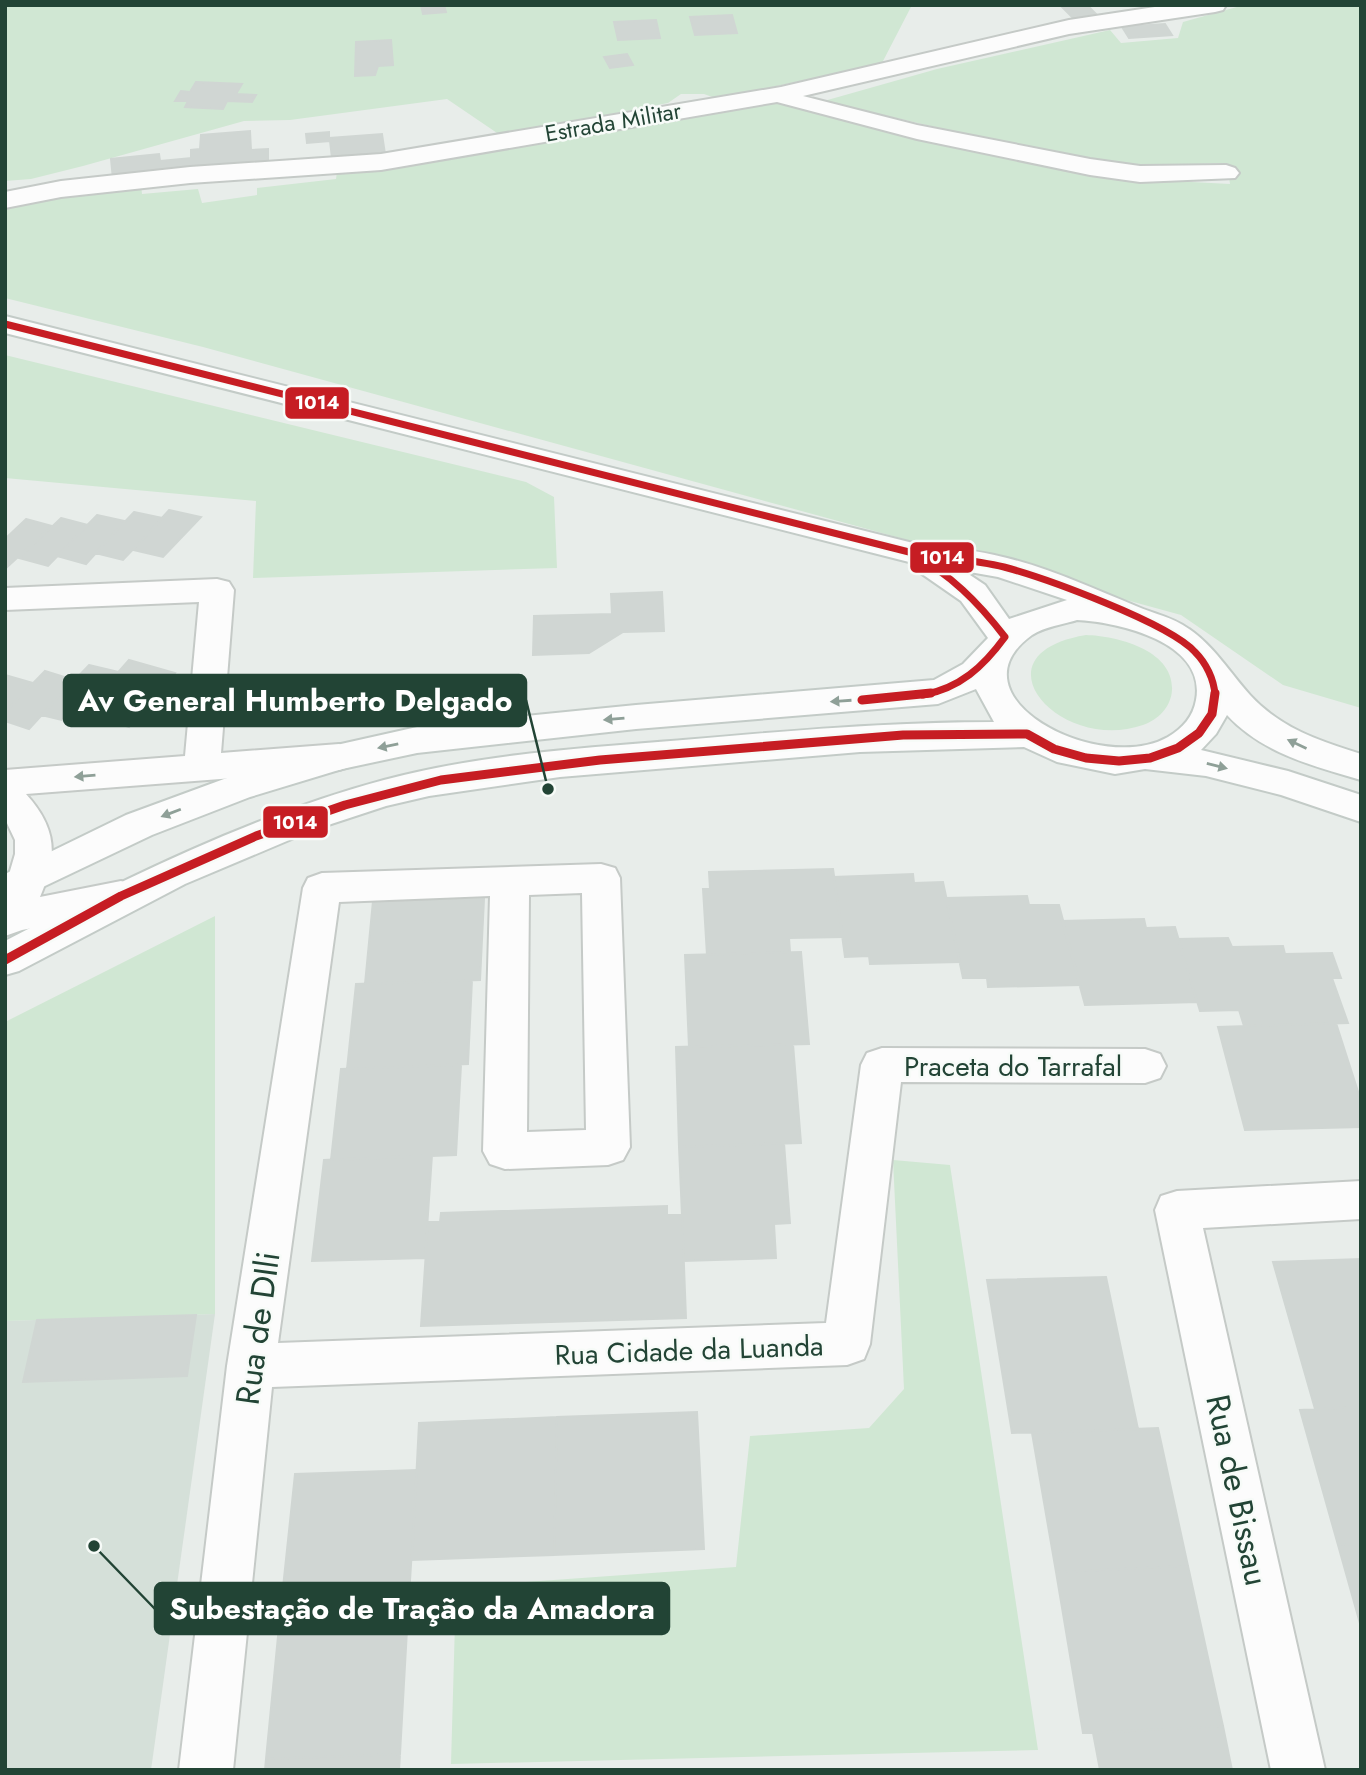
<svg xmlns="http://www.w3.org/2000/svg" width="1366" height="1775" viewBox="0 0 1366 1775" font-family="Jost,sans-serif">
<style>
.built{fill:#d5e0d9}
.green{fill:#d0e7d3}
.building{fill:#d0d6d3;stroke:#d0d6d3;stroke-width:2}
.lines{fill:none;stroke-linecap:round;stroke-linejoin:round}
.street-casing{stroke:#c5cac7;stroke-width:4}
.secondary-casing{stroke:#c3cbc7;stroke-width:4}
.street{fill:#fcfcfc;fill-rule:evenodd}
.secondary{fill:#fcfcfc;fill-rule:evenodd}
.bus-1-far1-casing{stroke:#f7fbf8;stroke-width:11}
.bus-1-casing{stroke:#f7fbf8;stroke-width:14}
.bus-1-far1{stroke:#c61d23;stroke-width:7}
.bus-1{stroke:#c61d23;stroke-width:9}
.oneway{fill:#8fa098}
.labels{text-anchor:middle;stroke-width:5;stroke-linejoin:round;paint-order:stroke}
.far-street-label{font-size:23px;fill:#224435;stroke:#f7fbf8}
.street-label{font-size:28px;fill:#224435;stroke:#f7fbf8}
.near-street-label{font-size:33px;fill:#224435;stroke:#f7fbf8}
.leader{fill:none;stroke:#224435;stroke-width:2.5}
.callout-dot{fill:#224435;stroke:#f7fbf8;stroke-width:2.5}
.callout{fill:#224435;stroke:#224435;stroke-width:2.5}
.callout-label{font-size:30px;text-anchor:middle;font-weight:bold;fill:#fff}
.line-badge{stroke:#f7fbf8;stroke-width:2.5}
.badge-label{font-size:19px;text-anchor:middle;font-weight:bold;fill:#fff}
</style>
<rect width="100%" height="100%" fill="#e8edea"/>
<!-- built -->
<path class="built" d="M215,1314L151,1770H5V1321Z"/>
<!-- green -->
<path class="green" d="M5,5H912L882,63L718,99L704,94H681L668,103L500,135L447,99L290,120L244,121L83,166L31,179L5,181Z
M1244,5H1361V708L1283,685L1181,615L203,347L5,298V207L56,195L141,185L142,194L198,189L202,203L257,195V188L336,179L337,172L774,102L1116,178L1230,184L1227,163L1105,167L824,101L937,69L1110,30L1121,43L1178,38L1183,22Z
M5,355L526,482L554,497L557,568L253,578L256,501L5,478Z
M1086,635C1117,636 1174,650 1172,690C1171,707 1158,720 1143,725C1059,754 971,654 1086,635Z
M215,916V1314L5,1321V1022Z
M893,1160L950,1165L1038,1750L451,1764L456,1587L736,1567L750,1436L869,1428L904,1389Z"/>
<!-- building -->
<path class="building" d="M421,5H444L446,12L423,14Z
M1060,5H1087L1097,15L1073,18Z
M732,15L737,33L695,35L690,17Z
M656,20L660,38L618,40L614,22Z
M1165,24L1172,35L1129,38L1122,27Z
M391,40L393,65L378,66L375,75L355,76L356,42Z
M627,54L633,65L610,68L604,57Z
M196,82L242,84L236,94L256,95L252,102L227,101L223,109L185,107L188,101H175L181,91L190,92Z
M250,131L251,150L268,149V166L191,171V150L200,149L201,135Z
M329,132V138L382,134L385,154L332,158L330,141L307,143L306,134Z
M159,154L160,161L191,158V171L113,179L111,159Z
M169,510L201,517L163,557L133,550Z
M134,512L163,518L123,560L95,553Z
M97,515L125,521L86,564L57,556Z
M61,518L88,525L48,566L19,558Z
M26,519L52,526L5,569V539Z
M662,592L664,631L623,632L589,653L533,655L534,616L612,614L611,594Z
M129,660L175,673L129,727L83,712Z
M89,665L119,672L74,723L41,715Z
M45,671L74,680L29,729L5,721V712Z
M5,675L33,683L5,712Z
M833,869L843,937L789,938L790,952L707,955L703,889H710L709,872Z
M913,874L914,883L943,882L960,962L870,964L869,956L845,957L834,877Z
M1027,896L1029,905H1059L1080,985L988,987L987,978H963L946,898Z
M484,899L480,980L365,984L373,901Z
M1144,919L1146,928L1175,927L1197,1002L1085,1005L1062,921Z
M1228,938L1232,947L1283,946L1285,954L1332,953L1341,978H1332L1348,1023L1244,1026L1239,1010L1200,1011L1178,939Z
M801,952L809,1044L689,1047L685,955Z
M472,980L468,1064L347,1069L356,984Z
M1336,1023L1361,1101V1127L1245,1130L1218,1027Z
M793,1044L801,1143L679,1147L676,1047Z
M461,1065L456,1155L331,1160L341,1069Z
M784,1143L790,1223L774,1224L776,1258L684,1261L679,1147Z
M432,1155L425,1258L312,1261L324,1160Z
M667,1206V1215H682L686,1318L421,1326L428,1222H440L441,1213Z
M1361,1259V1407L1315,1409L1273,1262Z
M1106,1277L1138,1429L1012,1433L987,1280Z
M196,1315L187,1376L23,1382L37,1320Z
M1361,1407V1544L1338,1545L1300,1410Z
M697,1412L704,1549L554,1555L557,1417Z
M557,1417L554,1555L412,1560L419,1423Z
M1158,1428L1188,1566L1056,1572L1032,1433Z
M417,1470L408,1612L280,1616L295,1474Z
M1361,1544V1627L1338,1545Z
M1188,1566L1223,1726L1083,1733L1056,1572Z
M408,1612L400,1754L266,1759L280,1616Z
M1223,1726L1232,1770H1100L1093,1733Z
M400,1754L399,1770H265L266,1759Z"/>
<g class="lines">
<defs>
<path id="street" d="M1168,5H1226L1223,10L1215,12L1069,34L803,96L917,125L1090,159L1140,166L1226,165L1235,168L1239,173L1235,178L1140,182L1090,175L917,139L777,102L381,170L190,183L61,197L5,208V192L61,181L190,167L381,154L781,87L1069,20Z
M217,579L229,582L234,590L221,753L339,744L352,748L357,757L352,766L339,770L26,794C57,828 58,856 40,897L121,881L135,886L140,896L135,906L121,911L22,930L5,936V888L15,854V840L5,819V770L185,756L199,602L5,610V588Z
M601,864L615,868L620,878L630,1147L623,1160L608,1165L505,1169L490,1164L483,1151L490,896L339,902L278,1343L826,1323L861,1065L867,1053L882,1048L1145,1049L1160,1054L1166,1066L1160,1078L1145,1083L901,1082L870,1344L864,1359L847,1365L272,1387L233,1770H179L227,1366L303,888L308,878L322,873ZM582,893L586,1130L527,1132L529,895Z
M1361,1181V1219L1203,1228L1325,1770H1271L1155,1210L1161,1196L1177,1191Z"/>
<path id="secondary" d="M5,316L913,543C944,547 977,550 1007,558C1052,569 1094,589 1136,606C1154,614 1173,617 1189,629C1214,646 1230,673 1250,695C1280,728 1319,741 1361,754V780C1313,766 1262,753 1227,715L1216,734L1201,750L1288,771L1361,795V822L1281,795L1206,776L1145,769L1115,774L1057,762L1024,747L860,752L560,777L429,796L386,806L313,830L185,884L19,971L5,975V941C127,877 251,816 384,780C481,754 583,748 683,740C786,731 890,722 994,722L976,689L938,704L636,729L417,753L342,769L250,797L152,835L5,905V874L126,815L224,779L341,744L417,727L636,705L934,680L963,664L988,638L961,601L912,567L909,562L5,333ZM964,571L998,577L1067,600L1009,619L985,585ZM1077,620C1118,622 1207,642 1196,700C1193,717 1183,728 1168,737C1099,776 947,696 1032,635C1044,627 1064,624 1077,620Z"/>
</defs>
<!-- street casing -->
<use href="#street" class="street-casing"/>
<!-- secondary casing -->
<use href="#secondary" class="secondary-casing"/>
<!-- street -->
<use href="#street" class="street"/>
<!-- secondary -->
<use href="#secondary" class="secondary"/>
<defs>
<path id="bus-1-far1" d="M5,324L913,553C943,558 975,560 1004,567C1045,578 1169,623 1195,652C1206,663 1214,679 1215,695
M911,553C950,574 978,602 1005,637C983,667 960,688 923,695"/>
<path id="bus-1" d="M862,700L931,693
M5,960L121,896L256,836L345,805L441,780L600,760L903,735L1027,734L1054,749L1086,758L1119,761L1150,758L1178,748L1199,733L1212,714L1215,693"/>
</defs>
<!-- bus-1-far1 casing -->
<use href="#bus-1-far1" class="bus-1-far1-casing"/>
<!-- bus-1 casing -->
<use href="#bus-1" class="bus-1-casing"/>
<!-- bus-1-far1 -->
<use href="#bus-1-far1" class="bus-1-far1"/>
<!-- bus-1 -->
<use href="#bus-1" class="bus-1"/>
</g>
<!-- one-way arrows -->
<defs><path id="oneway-solid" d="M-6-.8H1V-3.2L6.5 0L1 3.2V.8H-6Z" transform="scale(1.75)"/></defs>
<g class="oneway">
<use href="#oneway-solid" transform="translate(841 701) rotate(176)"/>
<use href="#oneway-solid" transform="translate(614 719) rotate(175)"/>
<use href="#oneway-solid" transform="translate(1297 744) rotate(-155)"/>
<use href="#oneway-solid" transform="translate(388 746) rotate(168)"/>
<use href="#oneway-solid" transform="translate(1217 766) rotate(14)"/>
<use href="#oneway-solid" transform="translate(85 776) rotate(175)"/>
<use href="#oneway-solid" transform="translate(171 813) rotate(159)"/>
</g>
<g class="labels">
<!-- far-street labels -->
<g class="far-street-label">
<text transform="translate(613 122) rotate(-10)" y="8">Estrada Militar</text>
</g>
<!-- street labels -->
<g class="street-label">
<text x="1013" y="1076">Praceta do Tarrafal</text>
<text transform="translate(689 1350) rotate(-2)" y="10">Rua Cidade da Luanda</text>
</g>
<!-- near-street labels -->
<g class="near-street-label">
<text transform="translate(257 1328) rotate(-82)" y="12">Rua de DIli</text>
<text transform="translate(1238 1490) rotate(78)" y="12">Rua de Bissau</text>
</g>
</g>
<!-- callouts -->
<path class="leader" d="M548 789L526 700M94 1546L155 1609"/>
<g class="callout-dot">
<circle cx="548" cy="789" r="7"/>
<circle cx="94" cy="1546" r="7"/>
</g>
<g class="callout">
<rect x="64" y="675" width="462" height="51" rx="7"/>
<rect x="155" y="1583" width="514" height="51" rx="7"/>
</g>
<g class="callout-label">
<text x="295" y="711">Av General Humberto Delgado</text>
<text x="412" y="1619">Subestação de Tração da Amadora</text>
</g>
<g class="line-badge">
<rect x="284" y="386" width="66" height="34" rx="7" fill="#c61d23"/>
<rect x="909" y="541" width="66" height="33" rx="7" fill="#c61d23"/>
<rect x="262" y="805" width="67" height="34" rx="7" fill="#c61d23"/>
</g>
<g class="badge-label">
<text x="317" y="409">1014</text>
<text x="942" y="564">1014</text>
<text x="295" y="829">1014</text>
</g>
<!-- border -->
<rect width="1366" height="1775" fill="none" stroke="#224435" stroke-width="14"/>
</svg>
